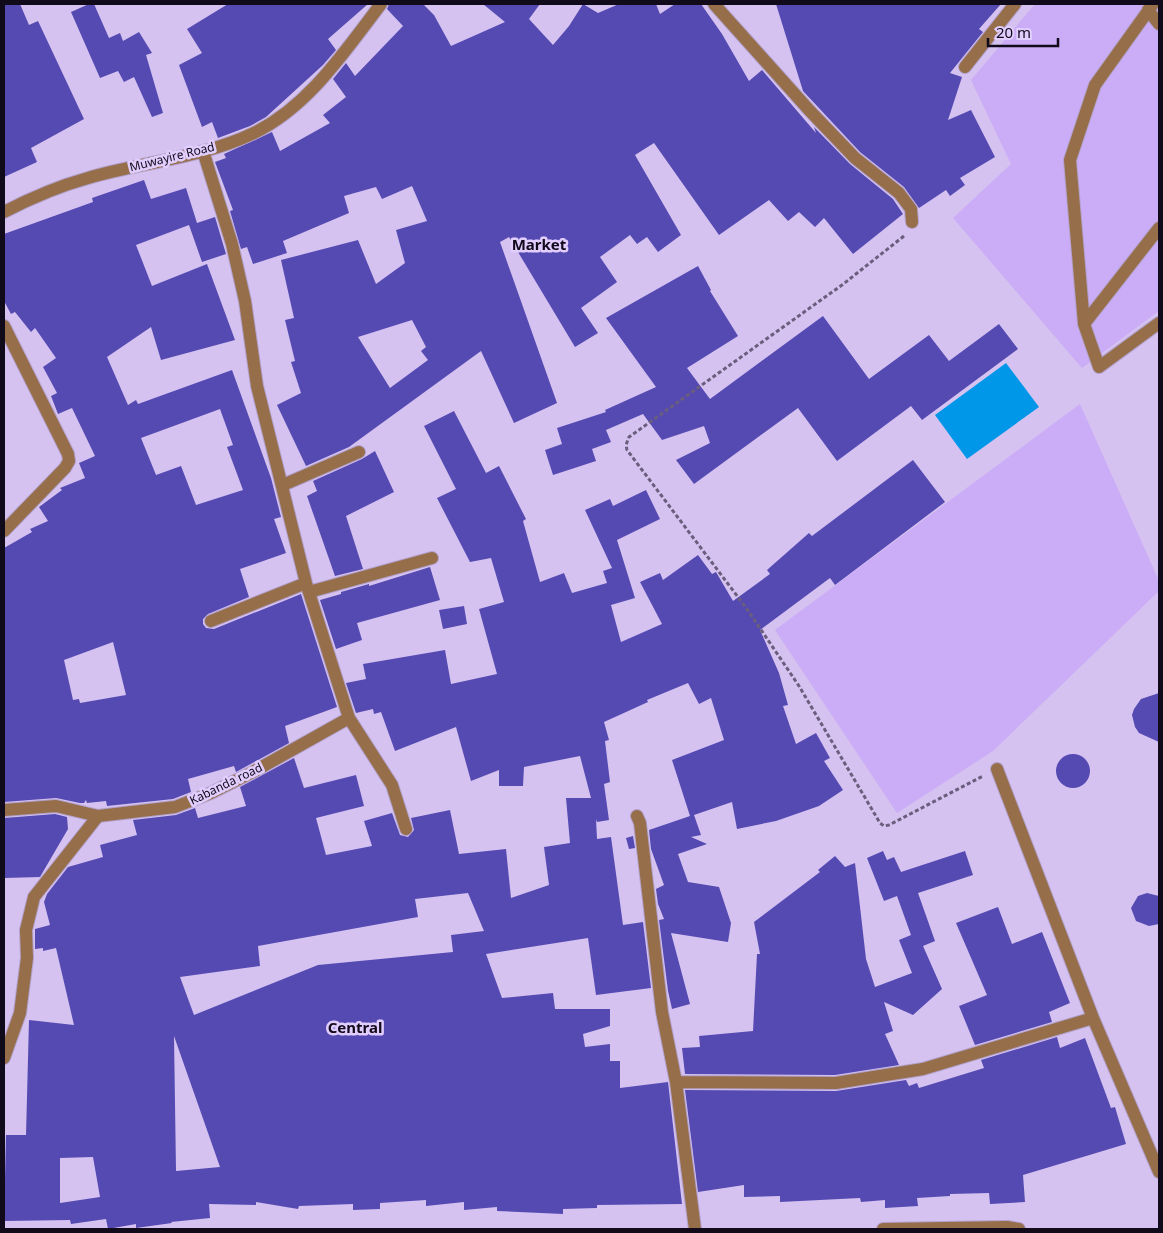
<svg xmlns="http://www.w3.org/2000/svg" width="1163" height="1233" viewBox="0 0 1163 1233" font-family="'Noto Sans',sans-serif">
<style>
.green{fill:#cbacf6}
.water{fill:#0097e8}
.building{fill:#554ab2;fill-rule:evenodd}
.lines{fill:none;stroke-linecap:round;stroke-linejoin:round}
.minor-casing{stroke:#b2a1ca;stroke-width:14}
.path{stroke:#6a5e7c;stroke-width:3;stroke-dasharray:4 2.5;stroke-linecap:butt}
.minor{stroke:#966e4a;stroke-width:12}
.labels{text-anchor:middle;stroke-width:5;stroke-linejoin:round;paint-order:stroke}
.street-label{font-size:12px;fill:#110a1a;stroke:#e2cefe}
.quarter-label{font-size:15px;font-weight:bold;fill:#110a1a;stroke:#e2cefe}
</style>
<rect width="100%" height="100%" fill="#d5c2f1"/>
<!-- green -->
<path class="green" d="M1035,4H1159V311L1082,368L953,218L1011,164L971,80Z
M1080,404L1159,581V591L993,751L897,813L775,630Z"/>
<!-- water -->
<path class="water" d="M1006,363L1039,407L967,459L935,415Z"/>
<!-- building -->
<path class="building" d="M4,4H20L29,25L38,21L84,119L31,148L37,162L4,177Z
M89,4H94L109,38L120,33L123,41L139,32L152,53L146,55L163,113L152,117L134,77L124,82L118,71L100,78L71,12Z
M228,4H368L328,39L336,50L323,65L266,117L250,126L218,138L212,122L202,127L179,65L202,53L187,29Z
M389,4H423L434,15L451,46L505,22L483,4H540L529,19L553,45L569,26L583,4L598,13L619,4H656L660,14L675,4H701L722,34L749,81L762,70L816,133L814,127L850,164L893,199L903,214L853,254L824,218L815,227L799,212L788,221L769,200L719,235L654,143L635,155L681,235L658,252L647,237L637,244L630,235L600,257L617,282L581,308L598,333L575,347L509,237L500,242L557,403L514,423L481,351L349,447L306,466L277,405L301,393L291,362L295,361L285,320L294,318L281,260L358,240L376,284L405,263L396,230L427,221L412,186L382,199L376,187L344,196L349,213L283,241L287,253L253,264L247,247L241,249L230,211L233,210L215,162L226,158L224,154L272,132L280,151L330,123L323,115L346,97L333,79L346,63L355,76L403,26L387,9ZM412,320L426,347L421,351L428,360L390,388L358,337Z
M776,4H1001L979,29L983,32L950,73L962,77L948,120L971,110L995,157L960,178L965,185L950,196L946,190L919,208L904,187L860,152L803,91Z
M144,180L151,199L186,188L197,223L215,217L226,254L202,262L189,225L136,245L152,286L207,264L235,340L161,360L151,327L107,357L128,405L136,400L138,404L232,370L271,478L281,517L274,519L286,553L240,569L249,597L208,614L203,619V624L206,628L214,629L301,594L337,707L285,726L289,743L236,772L234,766L188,779L191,792L173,799L107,806L106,801L87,803L86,800L84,803H80L56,798L4,802V548L32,532L30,529L48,521L39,507L62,490L60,488L85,478L79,463L95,456L72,408L58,414L51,396L57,393L43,367L56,358L35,328L31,332L15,312L11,314L4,301V234L93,202L92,198ZM220,409L233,445L227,447L243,490L196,505L181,466L156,475L141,438ZM113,642L126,695L80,703L79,699L73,700L64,660Z
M698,266L711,290L710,291L738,336L687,368L710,399L823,316L869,379L929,335L949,361L999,324L1018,349L922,420L911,406L837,461L798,408L694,484L676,460L710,443L704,426L662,440L643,414L606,430L611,442L592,449L596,461L553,475L545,450L562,444L557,428L606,412L605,410L656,387L606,318Z
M454,411L486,473L499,466L526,519L523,521L540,582L564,573L572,593L607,583L603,571L612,568L585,510L610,499L613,506L646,490L660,519L617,540L635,598L611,605L621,642L662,624L640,582L660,573L663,580L698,555L712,574L716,572L733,601L770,574L767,570L809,533L812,536L913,460L945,502L835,585L830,578L760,630L779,673L788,705L783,706L796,744L816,733L830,758L824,761L843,790L819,806L776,821L737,829L732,802L694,815L701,835L691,837L707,844L678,854L688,882L719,887L731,923L728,942L671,933L690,1004L672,1009L668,991L659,920L664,919L658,904L656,889L664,885L651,849L649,830L690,816L672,760L724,740L711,698L699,704L688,683L647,700L648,702L604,722L609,740L605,741L610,782L604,784L609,820L597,822L596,819L597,839L611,837L623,925L643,922L651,988L596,995L588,938L486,954L502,998L553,993L555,1009H610V1026L583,1034L585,1047L610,1044V1061H620V1088L668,1082L682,1204L597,1205V1208L563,1209V1214L497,1211V1207L464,1210V1202L426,1206V1200L380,1203V1209L353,1210V1204L299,1206L298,1209L256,1202V1205L209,1204L210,1218L171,1222L172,1223L136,1228V1224L108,1229L106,1219L71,1224L70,1220L4,1221L6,1135H26L29,1020L74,1025L56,948L43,951V948L35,949V929L50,925L44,902L47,894L68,867L103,857L100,845L137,835L133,820L176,815L195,808L198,818L246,806L240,787L294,758L304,788L356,775L364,806L316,818L326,855L372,846L364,821L392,813L400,835L408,837L414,830L411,818L450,810L459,854L506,849L511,898L549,885L544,847L570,843L566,798H591L580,756L524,767L523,786H499V770L471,781L456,727L395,751L381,712L374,714L373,709L356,713L346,683L366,679L363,664L445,650L451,684L497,674L479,609L504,602L491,558L470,562L437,498L456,489L424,426ZM468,893L484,931L451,935L453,952L318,965L194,1015L180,977L260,966L258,946L418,917L415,899ZM174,1036L220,1167L176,1171ZM93,1157L100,1197L60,1203V1158Z
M375,451L394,492L346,516L363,569L335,576L307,496L317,491L313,481L362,459Z
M430,567L440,600L357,623L362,640L336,649L320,600L341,594V592L369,584V586Z
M464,606L467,624L443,629L439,610Z
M1159,693V742L1139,733L1135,727L1132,715L1134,709L1141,699Z
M1056 771a17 17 0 1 1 34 0a17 17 0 1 1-34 0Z
M55,814L67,817L68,829L40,877L4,878V818Z
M633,836L635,848L629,849L626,838Z
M883,851L887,860L894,857L901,872L965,851L973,875L918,893L935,941L923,946L942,989L913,1015L884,1002L893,1031L885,1034L899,1065L835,1075L685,1074L682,1048L700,1047L699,1036L753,1031L757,954H760L754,922L820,872L818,870L835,856L845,867L855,863L866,959L875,987L912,973L899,940L911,935L897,896L884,901L867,858Z
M1147,893L1159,896V924L1149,926L1136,921L1131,908L1138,896Z
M998,907L1012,944L1042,932L1070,1003L1049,1012L1052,1022L975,1045L959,1006L987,995L956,923Z
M1057,1037L1060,1048L1085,1038L1111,1108L1115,1107L1126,1144L1023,1175L1025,1202L990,1204L989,1193L950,1194V1196L917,1198L918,1206L885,1208V1200L861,1202L860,1198L780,1202V1196L744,1197V1185L698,1192L685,1090L836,1091L906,1080L909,1086L917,1083L919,1088L984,1068L981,1060Z"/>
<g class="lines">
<defs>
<path id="minor" d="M714,4L809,110L855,158L899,193L911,209L912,222
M1148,10L1159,24
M965,67L1015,4
M203,151L232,244L245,301L257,386L306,583L349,718L392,785L406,829
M4,212C31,198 59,186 88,178C143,162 202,158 254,133C309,106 345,51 381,4
M1159,228L1084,324L1099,367L1159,323
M1084,324L1070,160L1095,85L1153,4
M4,326L68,454L69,461L65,468L4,531
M283,485L359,452
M309,592L432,558
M211,621L306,583
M997,769L1093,1018L1159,1172
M4,810L56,806L98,816L175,807L211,793L251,773L349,718
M637,816L640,823L662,1012L676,1082L695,1229
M4,1058L20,1013L27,958L26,930L34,897L98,816
M676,1082L836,1083L923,1069L1093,1018
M883,1229L1007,1227L1019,1229"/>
</defs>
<!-- minor casing -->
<use href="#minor" class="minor-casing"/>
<!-- path -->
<path class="path" d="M904,236L842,285L629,437L626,445L627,450L747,609L799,686L880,823L884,826L889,825L983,776"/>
<!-- minor -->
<use href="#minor" class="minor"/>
</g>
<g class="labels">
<!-- street labels -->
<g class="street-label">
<text transform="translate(172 157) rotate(-14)" y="4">Muwayire Road</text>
<text transform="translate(226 784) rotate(-26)" y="4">Kabanda road</text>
</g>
<!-- quarter labels -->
<g class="quarter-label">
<text x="539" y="250">Market</text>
<text x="355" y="1033">Central</text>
</g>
</g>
<!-- border -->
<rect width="1163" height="1233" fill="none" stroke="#110a1a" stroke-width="10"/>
<!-- scale -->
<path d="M988 38v8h70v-8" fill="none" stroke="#110a1a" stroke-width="2.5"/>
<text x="996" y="38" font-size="15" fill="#110a1a" stroke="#e2cefe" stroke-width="4" paint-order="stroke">20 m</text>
</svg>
